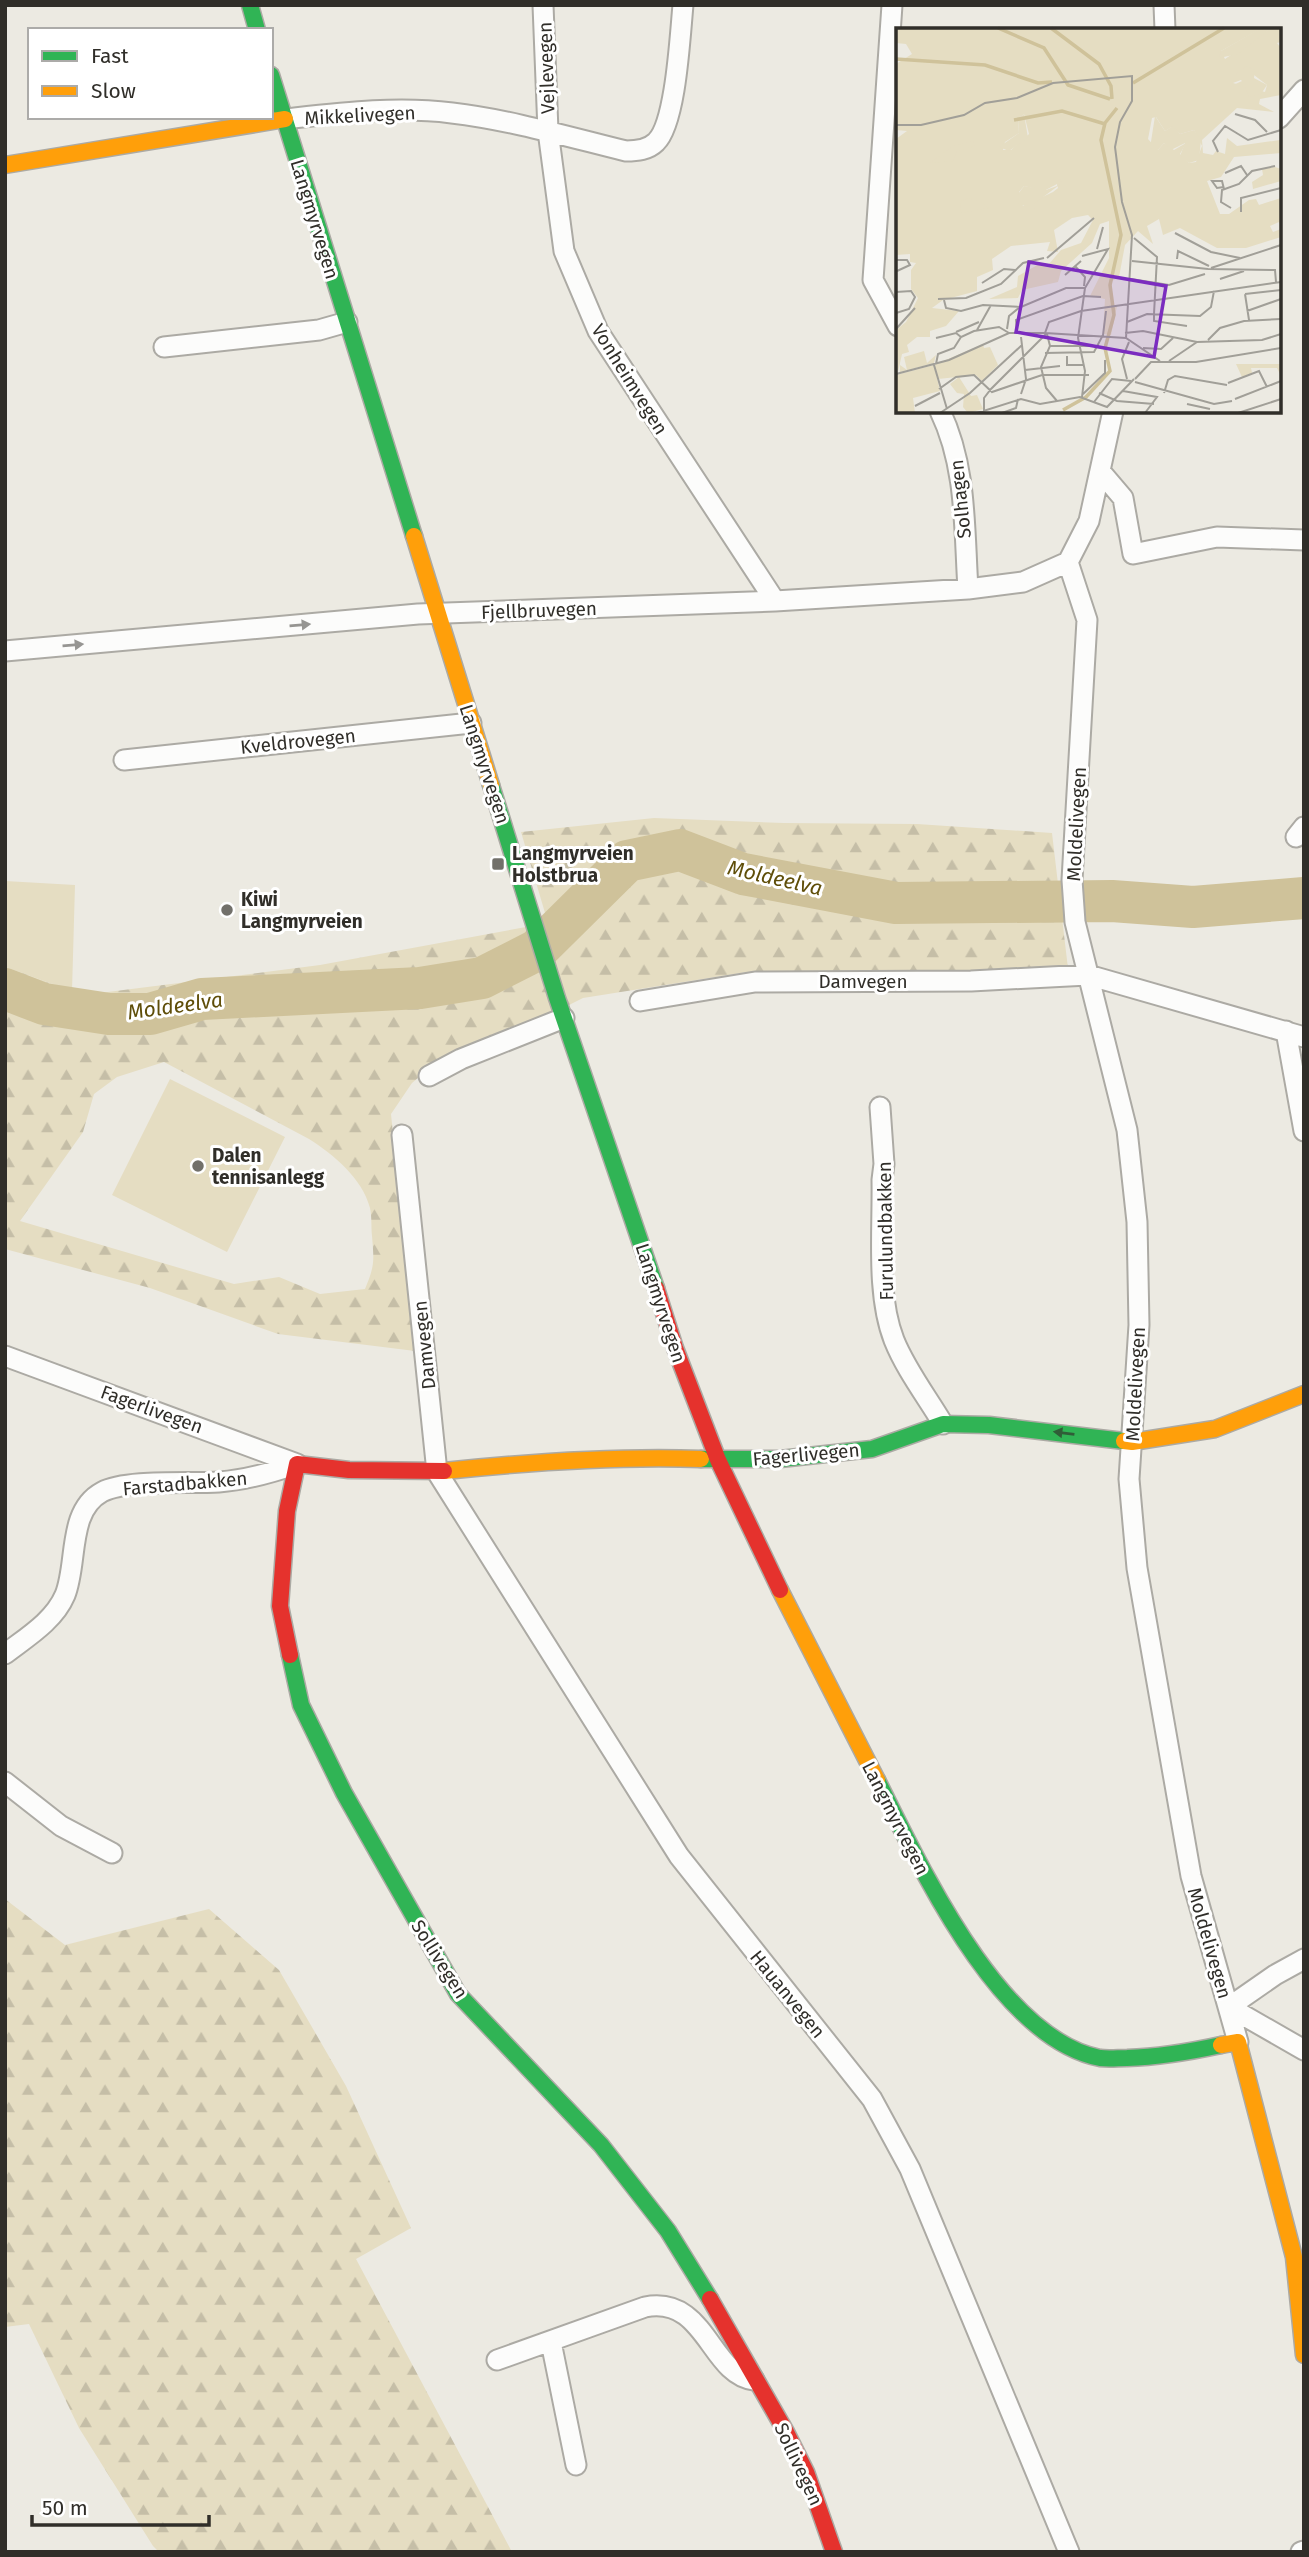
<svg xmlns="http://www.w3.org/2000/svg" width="1309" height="2557" viewBox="0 0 1309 2557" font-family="'Fira Sans',sans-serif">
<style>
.green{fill:#e5ddc2}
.forest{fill:url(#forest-firs);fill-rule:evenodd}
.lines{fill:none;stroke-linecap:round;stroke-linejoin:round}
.river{stroke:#cfc29a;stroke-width:42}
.street-casing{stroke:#acaaa4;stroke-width:23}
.fast-casing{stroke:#acaaa4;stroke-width:19}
.slow-casing{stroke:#acaaa4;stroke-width:19}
.jam-casing{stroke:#acaaa4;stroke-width:19}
.street{stroke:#fcfcfb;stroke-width:19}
.fast{stroke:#30b455;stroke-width:16}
.slow{stroke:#ff9f0a;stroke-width:16}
.jam{stroke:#e5322d;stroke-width:16}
.oneway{fill:#969592}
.oneway2{fill:#305d38}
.poi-dot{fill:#72706a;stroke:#fff;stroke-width:2.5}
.labels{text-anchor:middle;stroke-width:6;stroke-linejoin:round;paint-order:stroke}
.street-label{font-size:19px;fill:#302e29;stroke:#fff}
.poi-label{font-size:19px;font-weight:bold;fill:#302e29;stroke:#fff;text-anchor:start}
.water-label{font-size:21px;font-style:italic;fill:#5f4e09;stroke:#fff}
.inset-river{fill:none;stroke:#cfc29a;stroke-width:3.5}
.inset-road{fill:none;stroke:#a19f98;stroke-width:2}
.view{fill:#7b2cbf;fill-opacity:0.15;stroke:#7b2cbf;stroke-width:3.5}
.inset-edge{fill:none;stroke:#302e29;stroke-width:3.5}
</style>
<defs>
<pattern id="forest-firs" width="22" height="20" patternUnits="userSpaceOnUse" patternTransform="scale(1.75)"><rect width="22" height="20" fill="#e5ddc2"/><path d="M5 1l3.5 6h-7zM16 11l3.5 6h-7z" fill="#c5bea7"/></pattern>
</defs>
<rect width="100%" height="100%" fill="#eceae2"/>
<!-- green -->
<path class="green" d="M5,881L75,885L72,991L5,967Z
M170,1079L285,1137L227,1252L112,1195Z"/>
<!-- forest -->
<path class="forest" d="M654,818L784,823L917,824L1052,833L1069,977L747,972L583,998L539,1020L432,1066L412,1083L391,1114L415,1351L278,1334L150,1288L5,1249V967L84,995L320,965L548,923L521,832ZM164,1062L309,1139C334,1155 362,1178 370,1208C372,1217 371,1227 372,1236C374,1261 375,1265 365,1289L320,1294L279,1277L234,1284L20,1221L83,1132L94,1094L117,1077Z
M5,1899L65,1945L209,1909L279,1970L346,2086L411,2228L356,2259L512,2552H159L153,2546L79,2428L29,2324L5,2327Z"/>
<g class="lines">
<!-- river -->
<path class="river" d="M5,989L44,1004L109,1014H150L202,999L420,988L482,978L537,950L627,861L680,850L743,874L896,903L1112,901L1193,907L1304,898"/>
<defs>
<path id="street" d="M543,5L548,131L564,251L598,331L775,601
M892,5L873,280L898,326
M1164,5L1165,30
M1279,118L1304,90
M285,119C340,113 396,106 452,113C511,120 569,137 626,151C637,151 648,150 656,142C676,123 680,35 683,5
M164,347L319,330L347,322
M940,411C967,467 964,528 968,589
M1113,411L1089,521L1068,562L1087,620L1072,880L1075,922L1127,1130L1137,1222L1139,1325L1129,1479L1137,1568L1191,1876L1238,2042
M1100,471L1123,498L1133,554L1217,537L1304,540
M5,651L418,614L775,601L968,589L1023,582L1068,562
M124,760L471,723
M1296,837L1304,827
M640,1001L755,982L971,981L1088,975L1304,1037
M1286,1031L1304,1131
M429,1076L461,1059L564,1018
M880,1107L884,1164L882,1180C883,1230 876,1294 894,1340C906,1370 927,1397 943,1424
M402,1135L437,1472L679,1856L872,2099L910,2169L1069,2552
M5,1356L297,1464
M5,1654C27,1637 54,1621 65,1595C78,1563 67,1511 102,1492C127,1479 189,1484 219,1482C247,1480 271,1473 297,1464
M5,1782L61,1826L112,1853
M1304,1959L1275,1975L1229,2007L1304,2050
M551,2342L576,2465
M497,2360L645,2307C706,2295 710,2375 754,2380
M1301,2552L1304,2551"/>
<path id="fast" d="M250,5L257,30
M271,75L414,536
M491,785L557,998L656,1288
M701,1459H780L872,1449L943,1424L989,1425L1124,1441
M290,1655L301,1705L344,1793L458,1994L601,2145L668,2231L710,2299
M877,1780C920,1865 998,2038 1100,2058C1109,2059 1118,2058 1127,2058C1160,2057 1189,2052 1221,2045"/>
<path id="slow" d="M5,165L285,119
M414,536L491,785
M1124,1441L1132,1442L1215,1429L1304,1394
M444,1471C530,1462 615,1456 701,1459
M780,1590L877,1780
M1221,2045L1238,2042L1294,2257L1304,2355"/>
<path id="jam" d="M656,1288L675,1348L718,1460L780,1590
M290,1655L280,1606L287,1511L297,1464L349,1470L444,1471
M710,2299L786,2432L806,2472L834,2552"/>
</defs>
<!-- street casing -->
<use href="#street" class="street-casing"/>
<!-- fast casing -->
<use href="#fast" class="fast-casing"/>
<!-- slow casing -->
<use href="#slow" class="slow-casing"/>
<!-- jam casing -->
<use href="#jam" class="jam-casing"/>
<!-- street -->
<use href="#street" class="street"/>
<!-- fast -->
<use href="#fast" class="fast"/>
<!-- slow -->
<use href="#slow" class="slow"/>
<!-- jam -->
<use href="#jam" class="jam"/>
</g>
<!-- one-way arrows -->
<defs><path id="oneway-solid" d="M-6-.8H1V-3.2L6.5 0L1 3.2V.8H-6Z" transform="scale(1.75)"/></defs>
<g class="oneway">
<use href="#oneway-solid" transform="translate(300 625) rotate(-5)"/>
<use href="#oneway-solid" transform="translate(73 645) rotate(-5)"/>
</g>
<use class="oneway2" href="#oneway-solid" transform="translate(1064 1433) rotate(-173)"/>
<!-- markers -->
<g class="poi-dot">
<rect x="491" y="857" width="14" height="14" rx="3.5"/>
<circle cx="227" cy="910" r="7"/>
<circle cx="198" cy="1166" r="7"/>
</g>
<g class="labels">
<!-- street labels -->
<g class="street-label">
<text transform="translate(546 68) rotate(-92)" y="7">Vejlevegen</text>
<text transform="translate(360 115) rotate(-3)" y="7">Mikkelivegen</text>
<text transform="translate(315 219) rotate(73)" y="7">Langmyrvegen</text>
<text transform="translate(630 379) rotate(58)" y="7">Vonheimvegen</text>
<text transform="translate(960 499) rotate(-96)" y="7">Solhagen</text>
<text transform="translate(539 610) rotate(-2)" y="7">Fjellbruvegen</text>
<text transform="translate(298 741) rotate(-6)" y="7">Kveldrovegen</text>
<text transform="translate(485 764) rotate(72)" y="7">Langmyrvegen</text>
<text transform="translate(1076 824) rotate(-87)" y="7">Moldelivegen</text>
<text x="863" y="988">Damvegen</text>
<text transform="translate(885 1231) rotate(-91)" y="7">Furulundbakken</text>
<text transform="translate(661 1303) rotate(72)" y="7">Langmyrvegen</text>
<text transform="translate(424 1345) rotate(-96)" y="7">Damvegen</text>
<text transform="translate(1135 1384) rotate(-87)" y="7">Moldelivegen</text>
<text transform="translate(152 1409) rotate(20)" y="7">Fagerlivegen</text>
<text transform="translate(806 1454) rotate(-5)" y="7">Fagerlivegen</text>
<text transform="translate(185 1483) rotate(-5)" y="7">Farstadbakken</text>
<text transform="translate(896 1818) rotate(63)" y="7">Langmyrvegen</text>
<text transform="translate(1210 1943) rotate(74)" y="7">Moldelivegen</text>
<text transform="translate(440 1959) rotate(58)" y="7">Sollivegen</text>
<text transform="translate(788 1994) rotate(51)" y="7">Hauanvegen</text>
<text transform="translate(799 2464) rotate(65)" y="7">Sollivegen</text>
</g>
<!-- poi labels -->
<g class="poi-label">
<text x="512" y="860">Langmyrveien<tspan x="512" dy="22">Holstbrua</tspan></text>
<text x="241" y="906">Kiwi<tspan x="241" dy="22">Langmyrveien</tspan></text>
<text x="212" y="1162">Dalen<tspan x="212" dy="22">tennisanlegg</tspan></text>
</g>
<!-- water labels -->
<g class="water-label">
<text transform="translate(775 878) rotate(13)" y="7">Moldeelva</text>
<text transform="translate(175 1006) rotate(-8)" y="7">Moldeelva</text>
</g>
</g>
<!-- overview -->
<g transform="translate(896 28)">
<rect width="385" height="385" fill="#eceae2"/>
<path d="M87,316L88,320L94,319L102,337L86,353L80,347L42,351L38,337ZM28,323L31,335L40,327L38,335L4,344V337L11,342L8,329Z" fill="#e5ddc2"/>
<path d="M0,0H366L325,23L329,31L375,0H385V14L381,15L385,20V67L364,71L363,76L378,84L341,80L306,112L307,125L317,127L320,123L329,126L331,110L341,118L384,112L385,125L338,129L325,149L311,153L324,186H333L353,172L360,171L363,177L385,170V198L383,194L374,198L377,204L385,201V209L350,220H321L284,200L267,207L263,191L251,198L257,216L242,203L229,217L223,249L216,253L215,278H221L215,307L207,306L209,271L194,268L213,230V193L204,196L196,215L165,243L162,254L126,262L122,270L93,271L121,259L122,248L145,235L153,236L165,222L185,215L197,192L192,187L176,190L158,202L162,224L151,223L154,214L115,218L96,231L97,242L81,249V263L47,272L36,280L63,283L50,298L34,303V309H21L11,317L13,324L6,326L2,344L0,302L10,294L22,270L15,261V242L20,235L14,234V226L0,227V111L11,103L0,102V36L16,26L10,16L0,15ZM358,47L371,57L369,64L337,55ZM128,86L133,106L115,122H107L109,114L123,105L122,91ZM260,89L269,103L276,99L284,106L298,102L306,118L300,134L293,135L284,126L290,115L278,122L268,115L262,122L252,111L256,90ZM161,156L162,160L157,164L127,178L123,164L128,158L148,163ZM379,139L385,141V153L357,161L356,154L367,147L366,141ZM340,336H385V348L381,340H355L356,345L346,349Z" fill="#e5ddc2" fill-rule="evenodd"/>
<path d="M365,0H375L342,26L323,30L325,23ZM350,38L359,42L358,50L371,57L365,66L353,69L349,59L335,58L346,53L339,47ZM128,86L132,110L113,123L103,119L123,105L122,91ZM259,88L269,103L277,98L284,106L298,102L305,112L303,132L293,135L284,128L289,115L275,122L268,115L262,122L254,120ZM77,113L79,118L61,123L57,133L34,135L57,118ZM163,150L166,155L139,175L138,181L123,176L122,166L128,158L150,162L161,158ZM73,170L86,175L93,180L64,185L65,173Z" fill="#e5ddc2"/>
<path d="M63,349L75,368L81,367L87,381L72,385L67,379L68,366L61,365L54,356Z" fill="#e5ddc2"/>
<path d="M38,337L44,363L17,370L19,385H0V347Z" fill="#e5ddc2"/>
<path class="inset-river" d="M102,0L148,20L172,57L214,71M155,0L203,36L215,58L216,71M0,31L89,37L142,55L156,54M237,55L328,0M118,92L166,83L209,96M167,382L190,369L214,343L209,320L218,287L214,257L225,207L205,112L209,95L221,80"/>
<path class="inset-road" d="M339,86L359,92L371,104M0,97H25L68,87L89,75L121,70L157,55L236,48V73L224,94L219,119L226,174L236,207L230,310M322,124L317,113L329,98L352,112L385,102M329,145L345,138L351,147M328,159L321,160L316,153H326L328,161M335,180L325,174L326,162L343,156L356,143L379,138M345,184V170L385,160M279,205L315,224L344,230M238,210L261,229L258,286M201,221L207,199M186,228L212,221L189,260M151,230L198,190M281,231L282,223L313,238M0,232H11L14,237L1,243M236,233L312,241M179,238L189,249L188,258M315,240L385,217M312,241L379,242L380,254M169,247L185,233M235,251L273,257L309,246M324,251L348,243M86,255L108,241L119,242M0,264L15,263L19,269L13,281L0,285M349,266L385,262M349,266L353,292M42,271L70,270L105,256L127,235L148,230M48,272L50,280L65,283L87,277L125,279L170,260H189L182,310L189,343L186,369M351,283L385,271M258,286V293L291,298M231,294L251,286L304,288L315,279L318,263M0,301L19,280M111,301L113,288L124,279M81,302L95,277M60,304L83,294M121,305L120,292L187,268L205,269M149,305L230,310L264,333M229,305L247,303L301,314L366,312L385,306M151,306L154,318L145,339L150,360L161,373M125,309L130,351L125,366M40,310L60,305L65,309M312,312L324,300L348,293L385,291M154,318H203M247,320L265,321L277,310M149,325L198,324L207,307L210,283M171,328V337H188M273,333L301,314M40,336L42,326L58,320L65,309L78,303L103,299L113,305M38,337L51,381M129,342L164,338M0,346L53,332L113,305H149L153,294L185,283L385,254M231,351L226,331L233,314M239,351L255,334H300L385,320M239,354L318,376L336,373M332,355L363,343L371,359M43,361L60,349L78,347L96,364L146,347H193M227,363L261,369L249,385M203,365L221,373L258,376M268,365L272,352L279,348L331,357M187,366L209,345V332M339,371L385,353M198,374L216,351L235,353M291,376L314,381M19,378L44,365M88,383V370L95,361L151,305M44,385L74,365L126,317M81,385L125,371L144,376L184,369L211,379L238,351M106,385L120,380L122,371M163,385H230M342,385L385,371"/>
<path class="view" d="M133,234L270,258L258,329L120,304Z"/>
<rect width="385" height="385" class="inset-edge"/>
</g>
<!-- border -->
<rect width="1309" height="2557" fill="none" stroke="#302e29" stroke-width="14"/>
<!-- legend -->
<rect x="28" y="28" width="245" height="91" fill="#ffffff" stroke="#acaba9" stroke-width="2"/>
<rect x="42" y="51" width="35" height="10" fill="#30b455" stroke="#acaba9" stroke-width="2"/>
<text x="91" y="63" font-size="21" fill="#302e29">Fast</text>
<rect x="42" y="86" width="35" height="10" fill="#ff9f0a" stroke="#acaba9" stroke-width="2"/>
<text x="91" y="98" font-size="21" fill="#302e29">Slow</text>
<!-- scale -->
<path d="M32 2515v10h177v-10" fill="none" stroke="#302e29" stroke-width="3.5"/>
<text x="42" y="2515" font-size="21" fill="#302e29" stroke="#ffffff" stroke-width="5" paint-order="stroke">50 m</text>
</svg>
